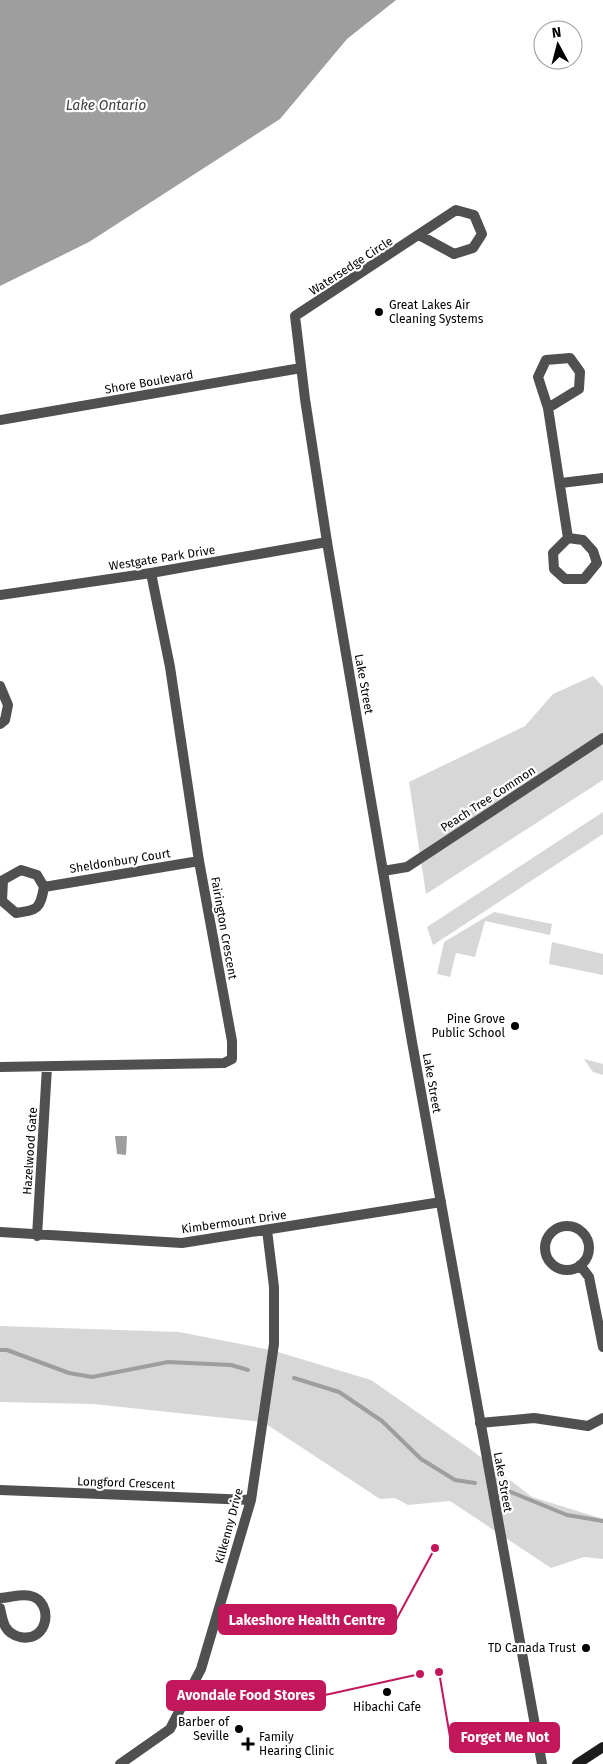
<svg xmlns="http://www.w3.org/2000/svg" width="603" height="1764" viewBox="0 0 603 1764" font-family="'Fira Sans',sans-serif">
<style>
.green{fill:#d7d7d7}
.water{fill:#9e9e9e}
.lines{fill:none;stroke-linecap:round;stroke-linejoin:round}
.stream{stroke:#9e9e9e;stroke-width:4}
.minor{stroke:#505050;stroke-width:10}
.tertiary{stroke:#505050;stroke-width:10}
.secondary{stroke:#1d1d1d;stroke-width:10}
.poi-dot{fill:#000;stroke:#fff;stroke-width:2}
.labels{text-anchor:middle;stroke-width:4.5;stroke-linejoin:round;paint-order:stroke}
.street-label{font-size:12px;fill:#000;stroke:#fff}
.poi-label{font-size:12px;fill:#000;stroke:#fff;text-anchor:end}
.water-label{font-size:14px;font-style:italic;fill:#3f3f3f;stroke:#fff}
.leader{fill:none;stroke:#c2185b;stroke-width:2}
.callout-dot{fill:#c2185b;stroke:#fff;stroke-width:2}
.callout{fill:#c2185b;stroke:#c2185b;stroke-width:2}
.callout-label{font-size:14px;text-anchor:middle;font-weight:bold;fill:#fff}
</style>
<rect width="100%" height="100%" fill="#fff"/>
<!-- green -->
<path class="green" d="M593,676L603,687V780L426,894L409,782L525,726L553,694Z
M603,812V834L433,945L427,927Z
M494,912L552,924L550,935L485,921L475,957L456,953L450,977L437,974L444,942Z
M552,942L603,954V975L549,964Z
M584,1059L603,1064V1075L593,1072Z
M0,1326L179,1332L271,1350L371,1380L470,1449L532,1497L603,1519V1559L584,1557L551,1568L450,1501L408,1505L395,1498L380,1499L263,1422L93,1404L0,1402Z"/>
<!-- water -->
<path class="water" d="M0,0H396L347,39L280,119L89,242L0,286Z
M115,1136H127L126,1155L117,1154Z"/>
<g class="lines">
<!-- stream -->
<path class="stream" d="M0,1350H7L69,1373L92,1377L168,1362L231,1365L248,1370
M294,1378L339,1392L382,1421L421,1459L455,1480L475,1483
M506,1490L567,1515L603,1521"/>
<!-- minor -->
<path class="minor" d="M548,408L579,389L580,372L570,358L546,360L538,377L548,408L568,538L553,553L554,569L565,579H584L597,563L593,551L583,540L568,538
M0,420L301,368
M561,483L603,478
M327,542L305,399L295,316L456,210L474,215L482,234L473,248L454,254L419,235
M0,686L8,705L5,720L0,724
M383,871L407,867L603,738
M44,887C40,909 38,910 16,913L2,901L3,880L21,870L37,875L44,887L199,861
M0,1067L224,1063L232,1059V1041L199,861L170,667L151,573
M545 1248a22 22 0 1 1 44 0a22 22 0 1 1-44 0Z
M0,1232L182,1243L441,1202
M37,1236L47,1067
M580,1265L589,1277L603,1347
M480,1423L534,1418L588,1426L603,1418
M0,1490L251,1500
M0,1598C10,1598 21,1593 31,1596C54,1602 49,1643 20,1637C4,1633 3,1622 0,1608
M120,1764L170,1729L201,1669L251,1500L274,1344V1287L267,1230"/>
<!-- tertiary -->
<path class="tertiary" d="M0,595L151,573L327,542L412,1042L542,1764"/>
<!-- secondary -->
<path class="secondary" d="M577,1764L603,1747"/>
</g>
<!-- markers -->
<g class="poi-dot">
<circle cx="379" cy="312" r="5"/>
<circle cx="515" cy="1026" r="5"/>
<circle cx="586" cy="1648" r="5"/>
<circle cx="387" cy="1692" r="5"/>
<circle cx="239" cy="1729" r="5"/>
<path d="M245.5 1736.5h5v5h5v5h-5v5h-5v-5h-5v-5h5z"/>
</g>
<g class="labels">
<!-- street labels -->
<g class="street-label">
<text transform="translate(351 266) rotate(-33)" y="4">Watersedge Circle</text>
<text transform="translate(149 382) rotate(-10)" y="4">Shore Boulevard</text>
<text transform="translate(162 558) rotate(-9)" y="4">Westgate Park Drive</text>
<text transform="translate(364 684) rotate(80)" y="4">Lake Street</text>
<text transform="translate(488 799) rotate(-33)" y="4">Peach Tree Common</text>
<text transform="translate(120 861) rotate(-9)" y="4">Sheldonbury Court</text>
<text transform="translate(224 928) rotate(80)" y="4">Fairington Crescent</text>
<text transform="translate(432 1083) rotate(80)" y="4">Lake Street</text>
<text transform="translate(30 1151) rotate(-86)" y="4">Hazelwood Gate</text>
<text transform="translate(234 1222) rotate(-8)" y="4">Kimbermount Drive</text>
<text transform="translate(503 1482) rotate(80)" y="4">Lake Street</text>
<text transform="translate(126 1483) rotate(2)" y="4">Longford Crescent</text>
<text transform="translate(229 1526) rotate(-75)" y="4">Kilkenny Drive</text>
</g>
<!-- poi labels -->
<g class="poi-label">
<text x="389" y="309" text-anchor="start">Great Lakes Air<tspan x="389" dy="14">Cleaning Systems</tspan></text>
<text x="505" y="1023">Pine Grove<tspan x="505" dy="14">Public School</tspan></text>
<text x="576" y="1652">TD Canada Trust</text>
<text x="387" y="1711" text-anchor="middle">Hibachi Cafe</text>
<text x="229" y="1726">Barber of<tspan x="229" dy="14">Seville</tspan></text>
<text x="259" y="1741" text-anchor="start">Family<tspan x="259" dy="14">Hearing Clinic</tspan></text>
</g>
<!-- water labels -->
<g class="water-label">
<text x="106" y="110">Lake Ontario</text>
</g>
</g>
<!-- callouts -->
<path class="leader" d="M435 1548L396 1620M420 1674L325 1695M439 1672L450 1737"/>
<g class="callout-dot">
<circle cx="435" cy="1548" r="5"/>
<circle cx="420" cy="1674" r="5"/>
<circle cx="439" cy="1672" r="5"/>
</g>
<g class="callout">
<rect x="219" y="1605" width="177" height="29" rx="5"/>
<rect x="167" y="1681" width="158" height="29" rx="5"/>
<rect x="450" y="1723" width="109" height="29" rx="5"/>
</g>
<g class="callout-label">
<text x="307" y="1625">Lakeshore Health Centre</text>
<text x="246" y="1700">Avondale Food Stores</text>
<text x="505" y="1742">Forget Me Not</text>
</g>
<!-- north arrow -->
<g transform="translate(558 45) rotate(353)"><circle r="24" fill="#ffffff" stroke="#999999"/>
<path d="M0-4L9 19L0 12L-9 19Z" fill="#000000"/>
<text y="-8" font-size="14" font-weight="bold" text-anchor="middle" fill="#000000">N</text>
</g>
</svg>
